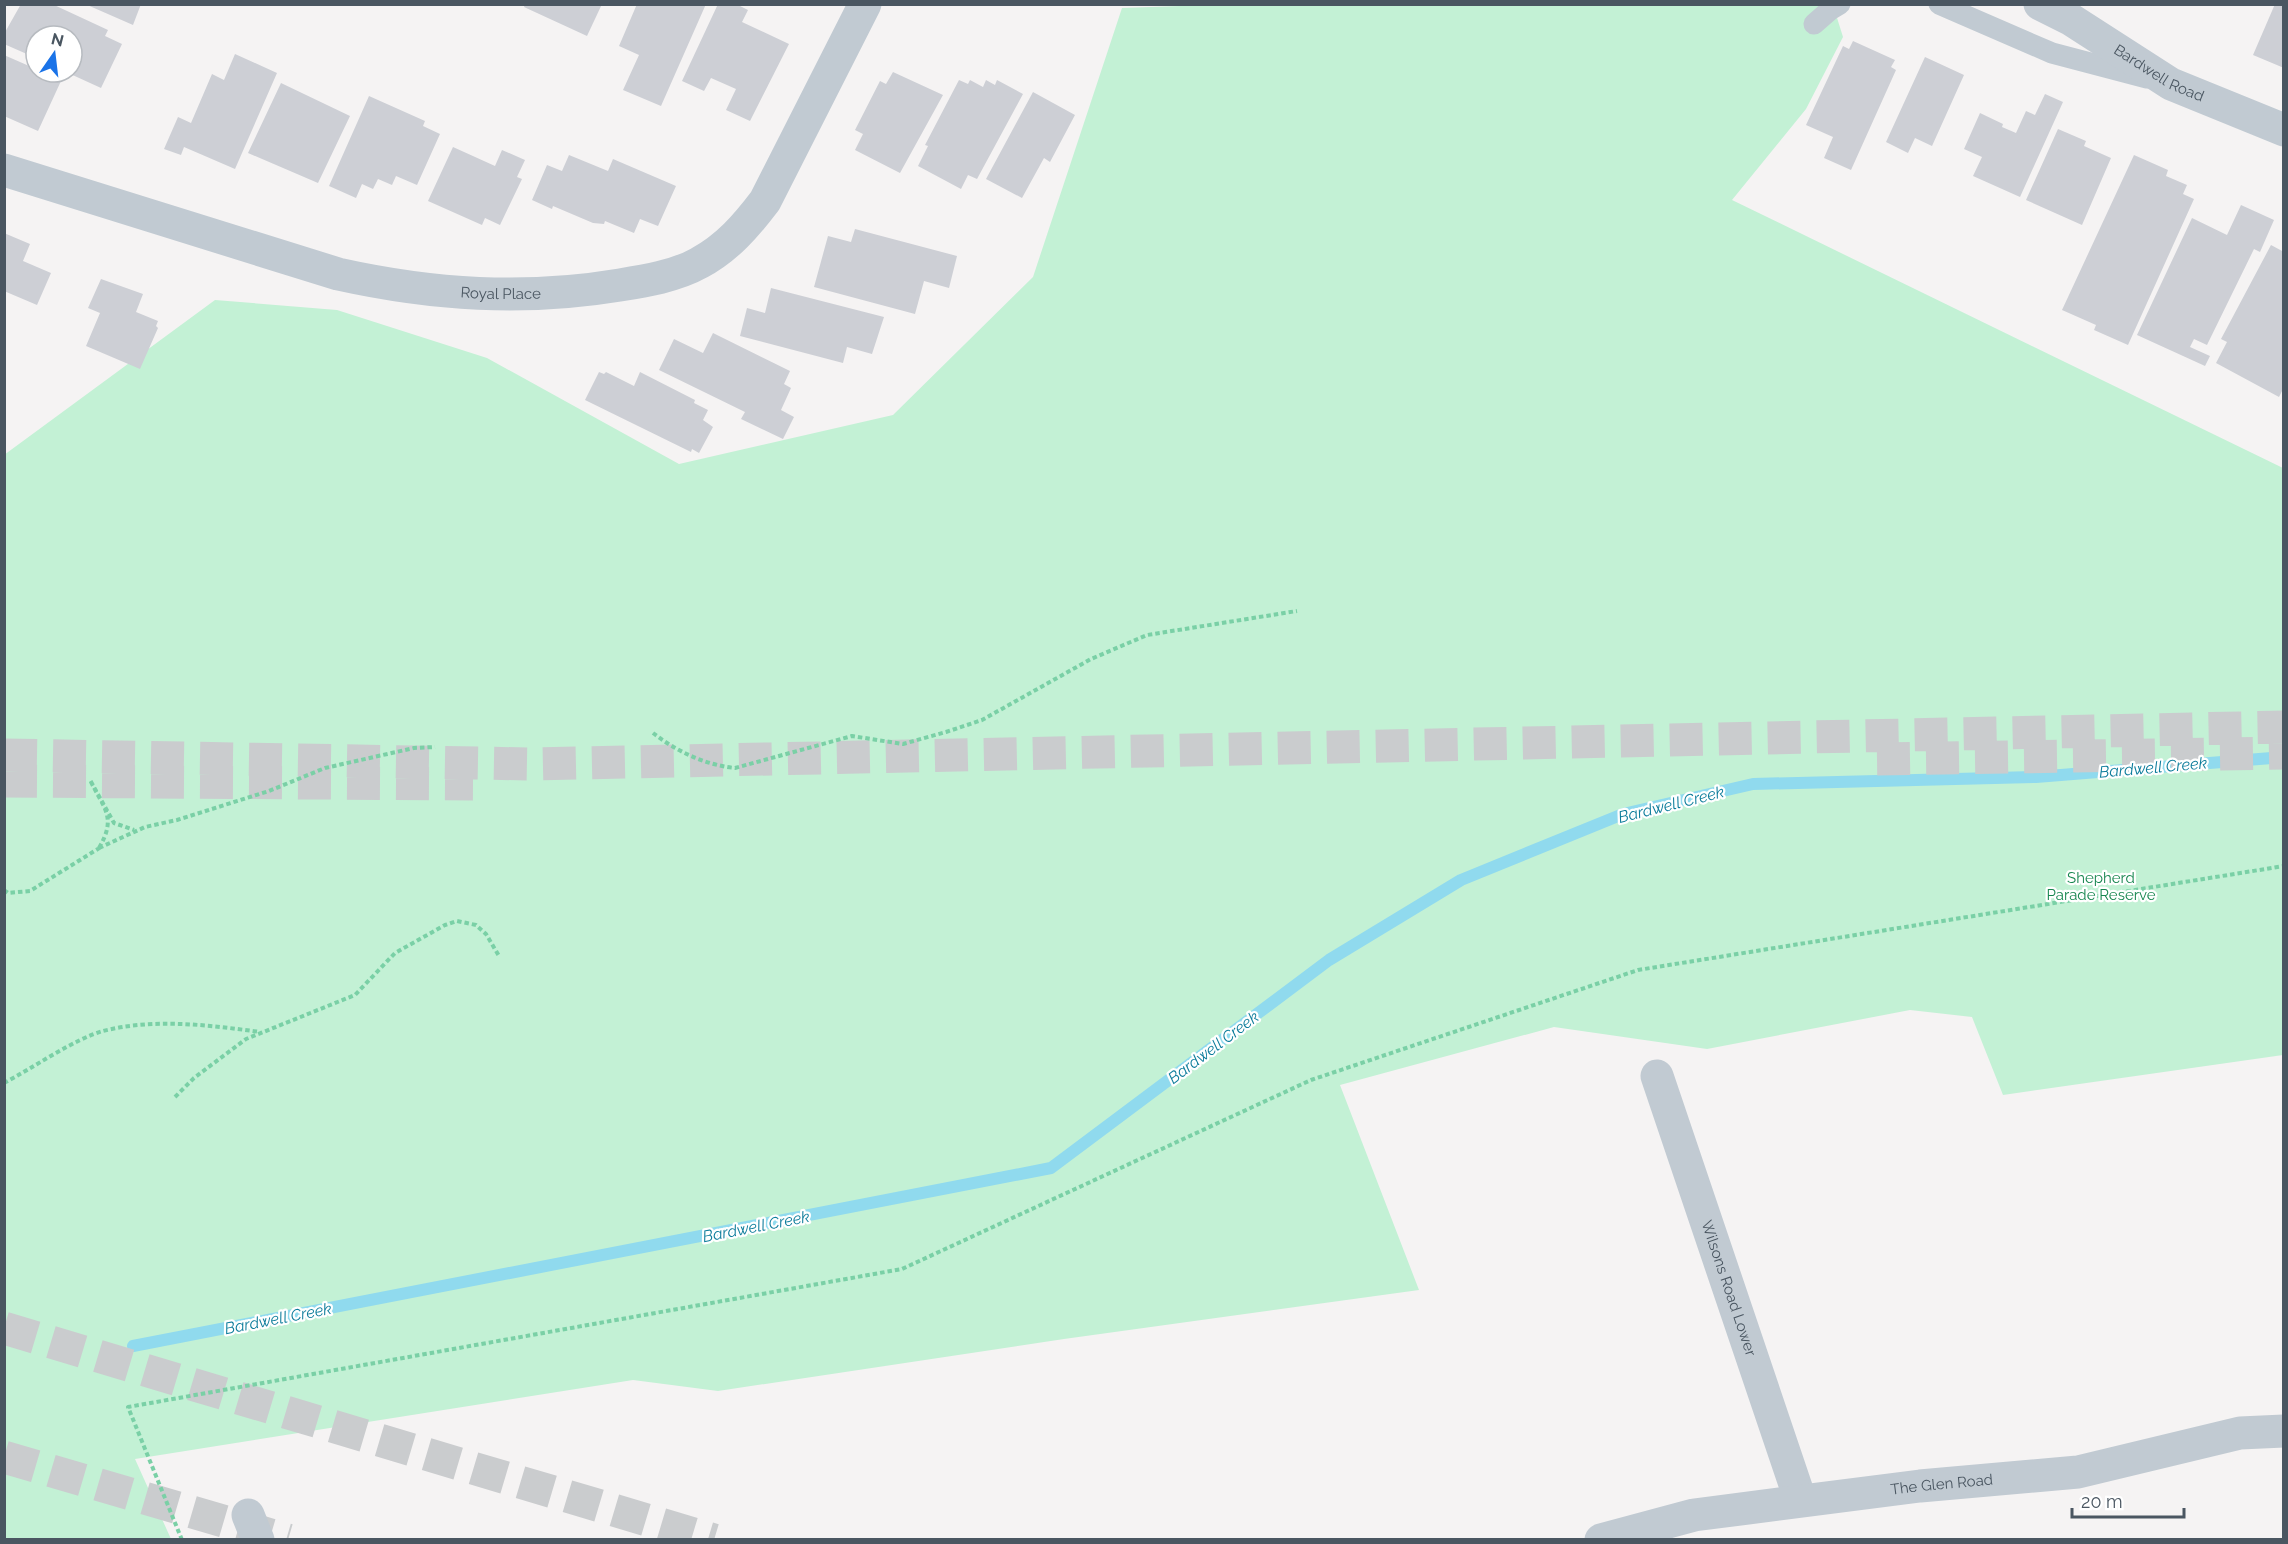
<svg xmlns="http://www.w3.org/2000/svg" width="2288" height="1544" viewBox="0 0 2288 1544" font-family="Raleway,sans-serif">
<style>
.green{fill:#c3f1d5}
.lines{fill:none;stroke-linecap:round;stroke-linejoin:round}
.stream{stroke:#90daee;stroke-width:12}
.building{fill:#cdcfd5}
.highway-tunnel{stroke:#caccce;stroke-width:33;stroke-dasharray:33 16;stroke-linecap:butt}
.path{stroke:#7ad0a6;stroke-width:4;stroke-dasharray:4.5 3;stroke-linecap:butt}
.lane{stroke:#c1cad2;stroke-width:21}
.street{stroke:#c1cad2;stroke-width:33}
.labels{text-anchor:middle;stroke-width:4.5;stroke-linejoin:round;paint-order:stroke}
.street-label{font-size:15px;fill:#4a5661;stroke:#fff}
.park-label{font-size:15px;fill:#17864f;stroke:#fff}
.water-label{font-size:16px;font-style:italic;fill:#0c7c9b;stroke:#fff}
</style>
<rect width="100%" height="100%" fill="#f5f3f3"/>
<!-- green -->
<path class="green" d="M1237,4L1833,5L1843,37L1806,109L1732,200L2283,468V1055L2003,1095L1972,1017L1910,1010L1707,1049L1554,1027L1340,1085L1419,1290L1064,1339L718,1391L633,1380L135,1459L171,1539H5L4,455L215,300L337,310L487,358L679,464L893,415L1033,277L1122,8Z"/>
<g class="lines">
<!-- stream -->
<path class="stream" d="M133,1346L1051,1168L1329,960L1461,880L1623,814L1753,784L2036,777L2284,757"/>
</g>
<!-- building -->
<path class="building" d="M21,4H52L108,30L105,36L122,44L101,88L66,72H72V36H36V58L4,44V34Z
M85,4H141L133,25Z
M525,4H602L587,36L524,7Z
M637,4H706L661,106L623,90L639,55L619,46Z
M718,4H736L748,10L742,22L789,44L750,121L726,110L736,89L711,78L704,91L682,81Z
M2275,4H2284V68L2253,55Z
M1853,41L1895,60L1891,67L1896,70L1851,170L1824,158L1833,137L1806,125L1843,46L1849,49Z
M235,54L277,73L235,169L184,147L181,155L164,149L178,117L191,123L212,74L224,80Z
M4,55L36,69V72L61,81L38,131L4,116Z
M1925,57L1964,75L1932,146L1915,138L1908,153L1886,142Z
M893,72L943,95L900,173L855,150L863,134L855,130L880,81L886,84Z
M959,80L968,84L970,80L983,87L986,80L995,85L997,80L1023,94L977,179L968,175L961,189L918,166L928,146L925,145Z
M281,83L350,116L318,183L248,153Z
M1033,92L1075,115L1050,162L1044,158L1022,198L986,179Z
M2045,94L2063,102L2020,197L1973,176L1982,157L1964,149L1980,113L2003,124L2002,127L2016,133L2026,111L2035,115Z
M369,96L425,121L423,126L440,134L417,185L396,176L392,185L378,179L373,189L362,184L356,198L329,186Z
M2058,129L2086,141L2084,146L2111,158L2082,225L2026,200Z
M453,147L495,166L502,150L525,160L517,177L522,179L500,225L485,218L482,225L428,201Z
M569,155L608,171L613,159L676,186L658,226L640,219L634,233L605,221L604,224L593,223L553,206L552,209L532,200L547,165L562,171Z
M2134,155L2168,170L2166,176L2187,185L2183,194L2194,199L2128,345L2094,330L2096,325L2062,310Z
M2241,205L2274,220L2260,252L2254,249L2207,345L2194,339L2190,347L2210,356L2205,366L2137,335L2192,218L2227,235Z
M855,229L957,256L949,288L924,281L915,314L814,287L828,236L851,242Z
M4,233L30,244L23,261L51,273L37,305L4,291Z
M2271,245L2284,252V387L2279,397L2216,363L2227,342L2221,339Z
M101,279L143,294L136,312L158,321L156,326L158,328L140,369L86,346L100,313L88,308Z
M771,288L884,317L872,354L847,347L843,363L740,336L747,308L765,313Z
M713,333L790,371L784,384L791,388L781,410L794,417L783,439L741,419L745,412L659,370L674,339L703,353Z
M599,372L604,374L606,372L634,386L640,372L695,400L694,403L708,410L703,420L713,427L699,453L692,449L691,452L585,400Z"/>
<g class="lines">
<!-- highway-tunnel -->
<path class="highway-tunnel" d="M4,755L531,764L2284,727
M1877,759L2284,753
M4,781L473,784
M4,1328L714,1540
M4,1457L288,1540"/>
<!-- path -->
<path class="path" d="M653,733C676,751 705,765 735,768L852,736L903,744L946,732L982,720L1091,659L1147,635L1297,611
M99,848L145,827L177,820L269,791L325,768L414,748L435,747
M99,848C117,817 104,809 90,780L114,823L134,830
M4,890L8,893L30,891L101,847
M4,1083C33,1068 74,1039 103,1031C154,1018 209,1025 260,1032
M175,1097L194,1078L246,1039L355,995L395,953L445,925L457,921L476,925L486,934L499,956
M182,1540L128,1407L902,1269L1311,1080L1638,970L2284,866"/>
<!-- lane -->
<path class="lane" d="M1939,4L2052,53L2147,78
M1814,24L1830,10L1840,4"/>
<!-- street -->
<g class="street">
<path id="s1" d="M2040,4L2070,19L2171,84L2284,130"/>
<path id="s2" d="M4,170L338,274C433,295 524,301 620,285C645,281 676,276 699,263C727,248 746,226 765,201L865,4"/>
<path id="s3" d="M1657,1076L1800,1499"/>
<path d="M248,1515L258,1540"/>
<path id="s4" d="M1601,1540L1694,1515L1920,1486L2078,1472L2240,1433L2284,1431"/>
</g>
</g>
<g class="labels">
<!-- street labels -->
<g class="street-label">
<text dy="5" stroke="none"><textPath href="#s1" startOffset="138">Bardwell Road</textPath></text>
<text dy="5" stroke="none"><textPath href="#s2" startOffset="514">Royal Place</textPath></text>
<text dy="5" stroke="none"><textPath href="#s3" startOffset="224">Wilsons Road Lower</textPath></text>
<text dy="5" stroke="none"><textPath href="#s4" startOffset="346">The Glen Road</textPath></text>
</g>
<!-- park labels -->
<g class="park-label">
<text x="2101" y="883">Shepherd<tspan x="2101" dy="17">Parade Reserve</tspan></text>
</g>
<!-- water labels -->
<g class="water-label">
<text transform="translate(2153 767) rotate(-5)" y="6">Bardwell Creek</text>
<text transform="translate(1671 804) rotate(-14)" y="6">Bardwell Creek</text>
<text transform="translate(1213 1047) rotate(-37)" y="6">Bardwell Creek</text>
<text transform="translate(756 1226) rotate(-11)" y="6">Bardwell Creek</text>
<text transform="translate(278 1318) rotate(-11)" y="6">Bardwell Creek</text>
</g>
</g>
<!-- border -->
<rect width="2288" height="1544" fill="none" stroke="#4a5661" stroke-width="12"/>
<!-- north arrow -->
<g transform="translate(54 54) rotate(14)"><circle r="28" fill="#ffffff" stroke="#b7bbc0" stroke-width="1.5"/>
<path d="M0-4.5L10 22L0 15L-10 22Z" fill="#1a73e8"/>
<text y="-9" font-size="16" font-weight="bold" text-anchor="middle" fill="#4a5661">N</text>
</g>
<!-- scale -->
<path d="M2072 1508v9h112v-9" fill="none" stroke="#4a5661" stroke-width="3"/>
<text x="2081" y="1508" font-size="18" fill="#4a5661" stroke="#ffffff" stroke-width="4.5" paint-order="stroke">20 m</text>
</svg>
